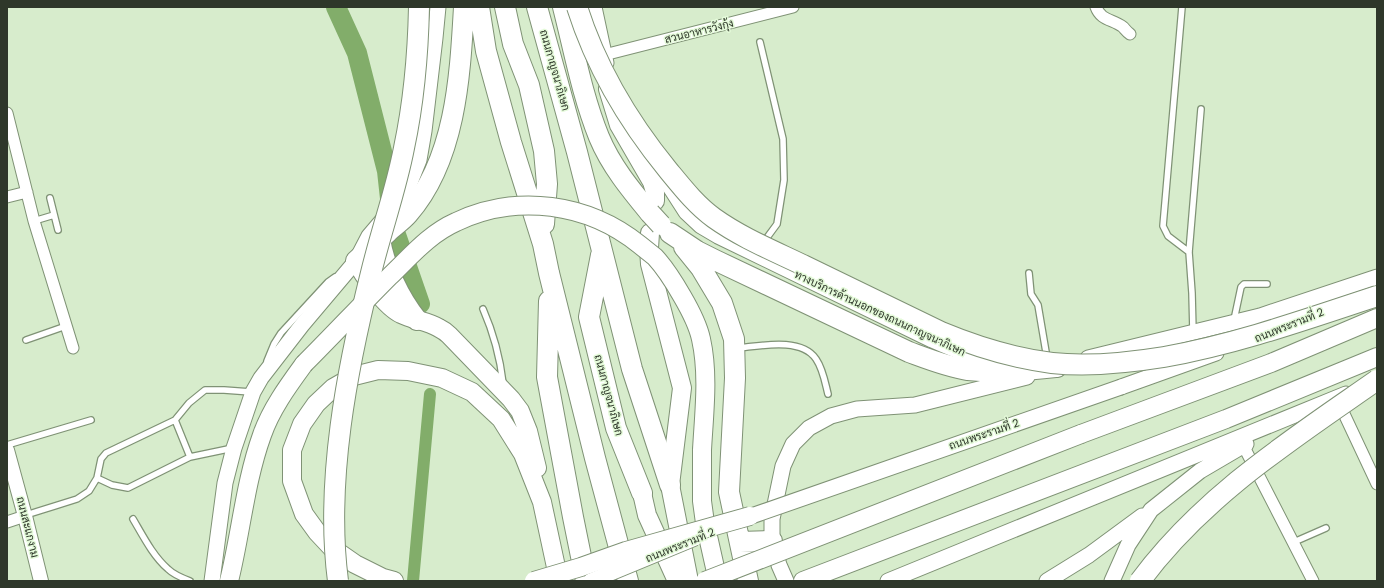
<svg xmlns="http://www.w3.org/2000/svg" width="1384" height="588" viewBox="0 0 1384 588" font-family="Poppins,Sarabun,sans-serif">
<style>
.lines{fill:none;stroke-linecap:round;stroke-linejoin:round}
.canal{stroke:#82ad6a;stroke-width:12}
.river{stroke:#82ad6a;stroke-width:20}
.service-casing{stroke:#7f9275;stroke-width:8}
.minor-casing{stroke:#7f9275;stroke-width:13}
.tertiary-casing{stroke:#7f9275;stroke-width:16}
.secondary-casing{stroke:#7f9275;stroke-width:17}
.trunk-casing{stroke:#7f9275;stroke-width:20}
.motorway-casing{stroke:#7f9275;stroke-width:22}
.service{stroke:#fff;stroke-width:5.5}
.minor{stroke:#fff;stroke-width:11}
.tertiary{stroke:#fff;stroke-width:14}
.secondary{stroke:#fff;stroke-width:15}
.trunk{stroke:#fff;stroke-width:18}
.motorway{stroke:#fff;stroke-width:20}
.secondary-bridge-casing{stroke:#7f9275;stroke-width:17;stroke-linecap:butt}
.trunk-bridge-casing{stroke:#7f9275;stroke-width:20;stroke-linecap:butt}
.motorway-bridge-casing{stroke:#7f9275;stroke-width:22;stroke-linecap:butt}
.secondary-bridge{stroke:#fff;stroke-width:15}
.trunk-bridge{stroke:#fff;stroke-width:18}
.motorway-bridge{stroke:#fff;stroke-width:20}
.labels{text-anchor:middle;stroke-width:3;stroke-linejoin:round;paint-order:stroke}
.street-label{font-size:11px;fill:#2e372a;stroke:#e4fad9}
</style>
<rect width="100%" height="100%" fill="#d7eccc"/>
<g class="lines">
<!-- canal -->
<path class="canal" d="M413,581L430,394"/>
<!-- river -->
<path class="river" d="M336,7L357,53L387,171L393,226L420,304"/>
<defs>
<path id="service" d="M1182,7L1163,226L1168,236L1189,252
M760,42L783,139L784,180L777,224L763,243
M50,198L58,230
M34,221L54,215
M1029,273L1031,294L1038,305L1047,358
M483,309C493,332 500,357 503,383
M1234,320L1241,287L1244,284H1267
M1193,332L1192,293L1189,252L1201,109
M26,340L66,326
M738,348C760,346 801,337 816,359C823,369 825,382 828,394
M267,361L274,344L281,333L328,282L335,277
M175,420L190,457
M7,445L91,420
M97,478L112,485L128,488L190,457L233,448
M26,515L77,499L89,491L97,478L101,459L106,453L175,420L189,403L205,390H224L251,392
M133,519C143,536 153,556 168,569C174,575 182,578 190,581
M1294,542L1326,528"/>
<path id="minor" d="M1096,7C1101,21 1113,19 1123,27C1125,29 1127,32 1130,34
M604,55L793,7
M7,113L34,221L73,348
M7,197L27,192
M1338,401L1377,484
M1243,445L1313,581
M7,522L25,516"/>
<path id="tertiary" d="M7,450L25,516L41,581"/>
<path id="secondary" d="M594,7L606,63
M659,170L686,212L701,226L718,236L932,340C957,351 982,362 1010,363
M1088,358L1260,316L1377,277
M1121,387L1216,353
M212,581L225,483L234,448L253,392L261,378L302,325L356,261L369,236L398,202L409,185L419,160L424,131L435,38L438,7
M786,581L779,565L772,541V519L783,466L793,444L809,428L831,416L857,409L915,405L1027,377
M888,581L1346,394
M1047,581L1089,555L1142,516
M1112,581L1128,545L1151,510L1200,471L1246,444"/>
<path id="trunk" d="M608,89L619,125L652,182L655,192V201
M650,233L649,248L650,264L682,388L670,485L689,581
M356,261C363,276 386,307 401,314C413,320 428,321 439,328C443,330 446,332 449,335L511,399L520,411L528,431L537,468
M1081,434L1271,363L1377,318
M702,450V501L705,523L718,581
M642,493L647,515L677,581
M229,581C241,533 245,482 262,435C271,409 288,386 304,364
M394,581L383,578L355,564L332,548L317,532L304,514L292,481V450L302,424L316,404L333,388L354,376L378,370L408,371L442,378L472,392L501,419L523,454L542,502L559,581
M803,581L1226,419L1377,357"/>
<path id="motorway" d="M479,7L486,51L511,142L543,244L549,273L595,458L628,581
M505,7L513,44L529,85L544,151L547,184L544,224
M537,7L577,152L632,369L670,485
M563,7C574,50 582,95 599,137C611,166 631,190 650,213
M670,233L697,251L715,260L909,352C928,359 948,367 968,370C998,373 1027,370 1057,367
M380,239C384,266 400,299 417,320
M684,247L701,268L722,303L734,339L735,378L729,492L748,581
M601,255L589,317L616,428L642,493
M356,261C367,251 377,242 388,232C394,226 402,221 408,214C456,159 460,76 464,7
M549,301L547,377L573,517L586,581
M740,542L772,541"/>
</defs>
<!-- service casing -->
<use href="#service" class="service-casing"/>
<!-- minor casing -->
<use href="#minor" class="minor-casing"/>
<!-- tertiary casing -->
<use href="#tertiary" class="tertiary-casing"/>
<!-- secondary casing -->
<use href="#secondary" class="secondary-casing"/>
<!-- trunk casing -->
<use href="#trunk" class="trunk-casing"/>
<!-- motorway casing -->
<use href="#motorway" class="motorway-casing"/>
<!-- service -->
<use href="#service" class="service"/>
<!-- minor -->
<use href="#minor" class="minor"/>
<!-- tertiary -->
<use href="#tertiary" class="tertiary"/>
<!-- secondary -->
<use href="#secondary" class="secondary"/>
<!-- trunk -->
<use href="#trunk" class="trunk"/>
<!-- motorway -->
<use href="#motorway" class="motorway"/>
<defs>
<path id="secondary-bridge" d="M740,520L1121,387
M591,581L695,538"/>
<path id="trunk-bridge" d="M304,364C333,335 361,305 390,276C411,256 429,234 456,222C517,193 588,203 640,245C645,249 650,253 655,257C666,269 674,282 682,296C689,308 698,325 701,339C709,375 704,413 702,450
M534,581L581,567L626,551L750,516
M705,581L1081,434"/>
<path id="motorway-bridge" d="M577,7C596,67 628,121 668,170C682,187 696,205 714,218C742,238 774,251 805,266C850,288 896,310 941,332C977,347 1013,358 1052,363C1089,367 1127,363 1164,357C1237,344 1307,319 1377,296
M650,213L661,225
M338,581C325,482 347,369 371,273C381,231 396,190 404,148C414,101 418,55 419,7
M1140,581C1203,496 1291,440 1377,380"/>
</defs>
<!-- secondary-bridge casing -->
<use href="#secondary-bridge" class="secondary-bridge-casing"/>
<!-- trunk-bridge casing -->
<use href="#trunk-bridge" class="trunk-bridge-casing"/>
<!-- motorway-bridge casing -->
<use href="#motorway-bridge" class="motorway-bridge-casing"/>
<!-- secondary-bridge -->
<use href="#secondary-bridge" class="secondary-bridge"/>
<!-- trunk-bridge -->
<use href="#trunk-bridge" class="trunk-bridge"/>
<!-- motorway-bridge -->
<use href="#motorway-bridge" class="motorway-bridge"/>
</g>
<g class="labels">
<!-- street labels -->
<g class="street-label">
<text transform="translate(699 31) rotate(-14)" y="4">สวนอาหารวังกุ้ง</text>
<text transform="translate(555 70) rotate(74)" y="4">ถนนกาญจนาภิเษก</text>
<text transform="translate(880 313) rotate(25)" y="4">ทางบริการด้านนอกของถนนกาญจนาภิเษก</text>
<text transform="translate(1289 325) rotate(-22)" y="4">ถนนพระรามที่ 2</text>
<text transform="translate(609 395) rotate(75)" y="4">ถนนกาญจนาภิเษก</text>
<text transform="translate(984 434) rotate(-19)" y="4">ถนนพระรามที่ 2</text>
<text transform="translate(28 527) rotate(76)" y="4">ถนนสะแกงาม</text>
<text transform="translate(680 545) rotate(-22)" y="4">ถนนพระรามที่ 2</text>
</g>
</g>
<!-- border -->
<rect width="1384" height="588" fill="none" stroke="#2e372a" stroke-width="16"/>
</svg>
